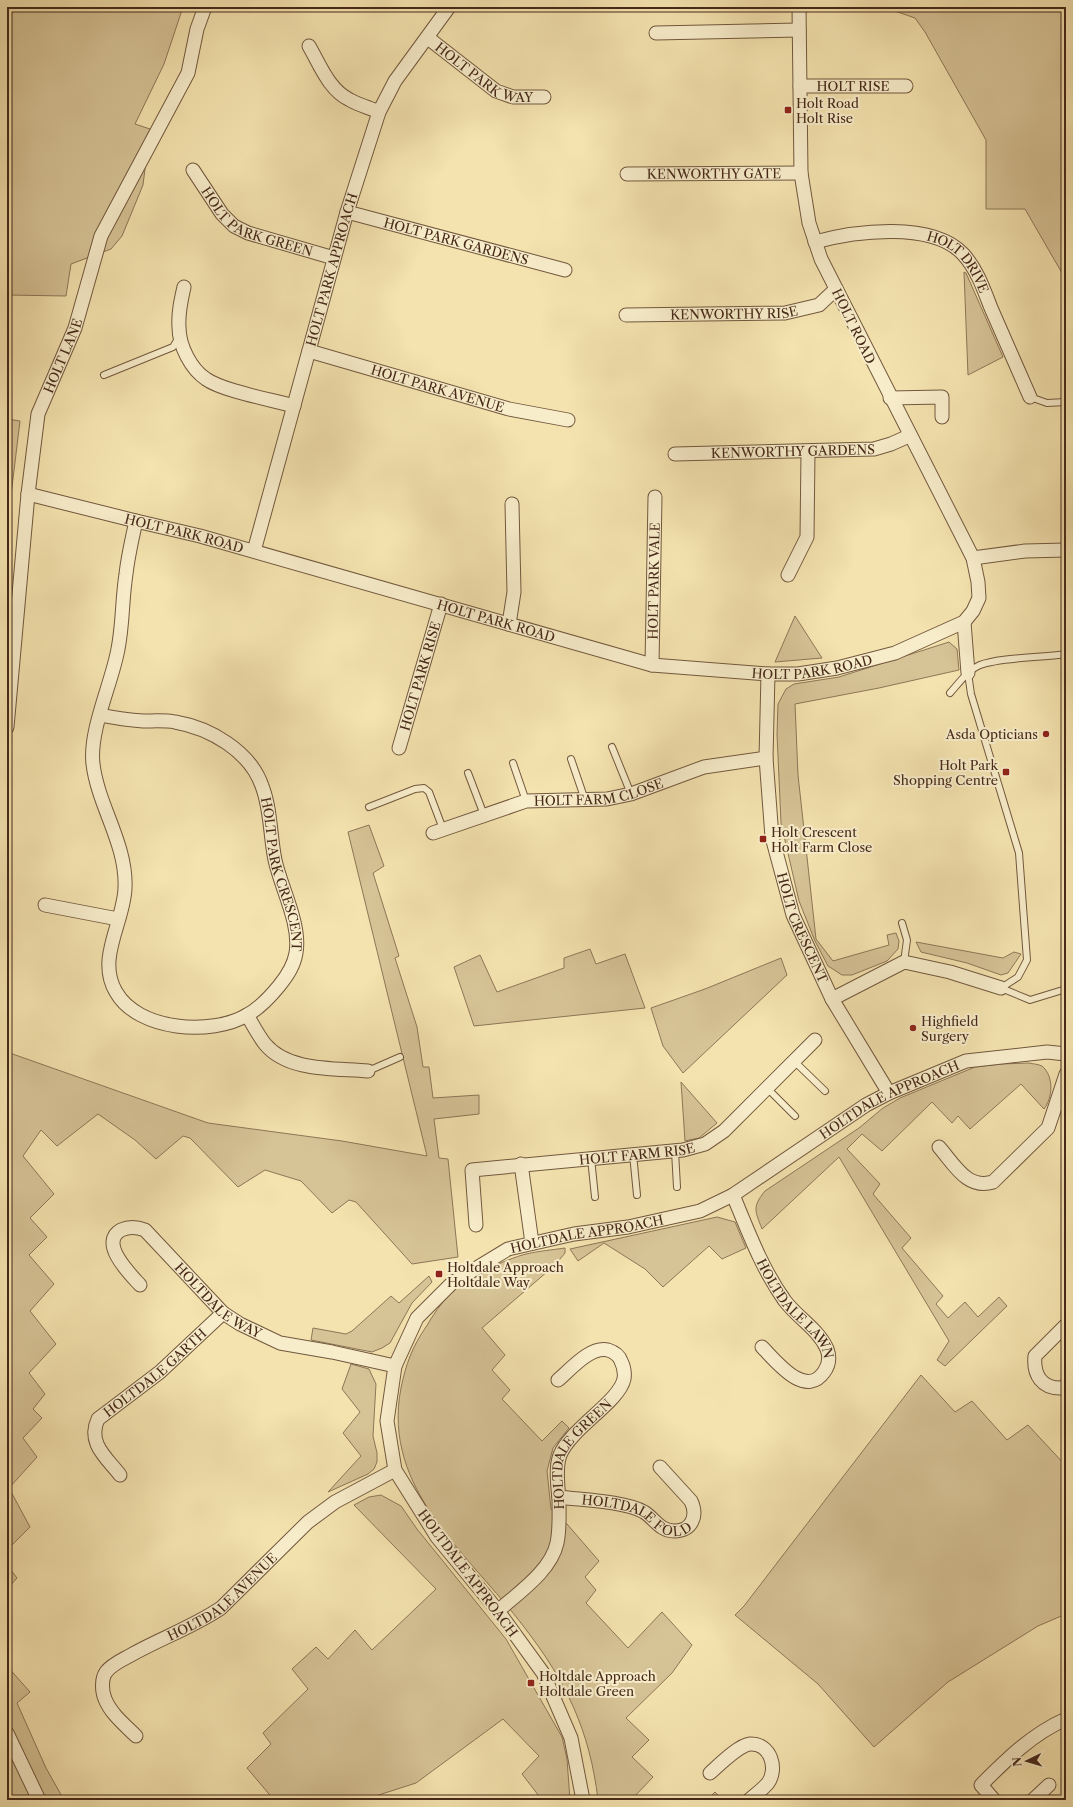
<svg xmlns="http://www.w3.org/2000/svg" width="1073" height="1807" viewBox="0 0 1073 1807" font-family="'Libre Caslon Text',serif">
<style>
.green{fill:#d6c396;stroke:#8e7658}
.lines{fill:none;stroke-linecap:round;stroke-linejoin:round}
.service-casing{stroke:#72583e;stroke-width:8}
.minor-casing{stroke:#72583e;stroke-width:15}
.service{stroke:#f8edcb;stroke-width:6}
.minor{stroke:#f8edcb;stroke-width:13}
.poi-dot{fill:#8f2418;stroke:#f8edcb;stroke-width:1.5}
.labels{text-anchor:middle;stroke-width:4;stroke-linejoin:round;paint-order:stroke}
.street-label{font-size:13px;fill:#462919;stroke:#f8edcb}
.poi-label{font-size:13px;fill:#462919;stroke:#f8edcb;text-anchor:start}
</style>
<rect width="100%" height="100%" fill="#f4e3af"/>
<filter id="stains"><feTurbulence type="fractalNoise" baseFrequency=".005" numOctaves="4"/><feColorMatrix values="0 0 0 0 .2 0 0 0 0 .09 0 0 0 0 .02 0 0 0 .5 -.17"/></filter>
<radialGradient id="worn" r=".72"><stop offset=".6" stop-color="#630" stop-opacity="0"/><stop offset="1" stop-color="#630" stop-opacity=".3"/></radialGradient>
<!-- green -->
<path class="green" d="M7,7H183L164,64L135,124L150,129L143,185L122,236L111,249L71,264L66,296L7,295Z
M870,7H1066V280L1025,209H986V140L925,32L915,18L889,9Z
M964,272L966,273L1003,357L968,375Z
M7,419L20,421L7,528Z
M795,616L822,658L775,662Z
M949,642L957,649L959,670L879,688L795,704L798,775L816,939L833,961L889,945L887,935L896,933L899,941L898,949L887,961L852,975H842L828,966L815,941L799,901L781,823L777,734L778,704L786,689L794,684L839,677Z
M369,825L384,866L373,873L399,956L395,958L417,1027L423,1067H429L433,1098L479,1095V1114L434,1119L439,1158L448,1159L458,1257L412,1264L356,1202L349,1200L332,1213L301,1181L265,1170L238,1187L190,1138L183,1136L156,1159L135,1140L98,1114L57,1146L41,1130L23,1156L54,1194L30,1218L47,1237L29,1255L54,1284L30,1311L56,1344L29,1373L45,1394L33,1409L42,1418L23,1438L37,1457L9,1488L30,1527L7,1550V1052L208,1123L342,1141L427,1156L348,832Z
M916,942L1003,958L1014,952L1021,954L1008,973L1001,975L967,963L921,952Z
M590,949L596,964L625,954L645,1008L474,1026L454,967L480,955L497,992L564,968V958Z
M781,958L787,975L683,1073L663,1046L651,1008L705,989Z
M1029,1063C1033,1064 1038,1064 1042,1066C1054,1076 1053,1097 1044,1109L1021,1084L970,1129L958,1116L952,1123L932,1102L882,1151L862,1134L847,1149L880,1184L873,1194L911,1238L902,1248L943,1296L936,1304L948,1318L965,1302L978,1317L999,1297L1007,1306L945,1366L937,1360L949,1341L839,1157L762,1229C755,1211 752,1207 765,1191L859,1128L883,1108L900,1098L975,1067L1001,1064Z
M681,1082L717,1123L699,1138L685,1141Z
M717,1217L735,1222L746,1248L722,1259L709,1246L663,1287L645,1269L604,1243L578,1261L570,1249Z
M565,1248V1253L555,1265L482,1328L505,1355L492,1370L510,1390L502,1399L542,1441L562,1421L569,1428L553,1448L547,1471L551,1509L567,1524L599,1561L585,1577L596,1590L586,1603L628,1648L662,1612L692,1645L672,1673L626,1718L649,1740L632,1757L653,1777L634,1797L637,1800H598C590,1731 566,1681 524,1627C470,1555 381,1490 401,1388C406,1364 412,1347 426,1327C433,1315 441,1303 451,1293C465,1278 506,1259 526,1254C538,1251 552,1250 565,1248Z
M429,1276L432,1282L412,1303L390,1343L382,1348L372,1352L311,1340L313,1328L346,1334L352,1331L391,1296L399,1303Z
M351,1364L369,1369L376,1384L373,1436L377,1453V1462L374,1469L368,1474L328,1492L361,1456L343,1433L360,1412L342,1389Z
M921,1375L955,1412L972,1401L1007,1440L1028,1425L1066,1466V1614L1038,1626L948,1682L874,1747L818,1684L735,1615L744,1606Z
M381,1495L401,1506L417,1529L506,1639L562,1737L567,1759L570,1800H542L522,1774L539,1756L503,1719L416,1783L363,1800H274L247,1768L271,1744L263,1733L308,1689L292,1669L316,1647L328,1659L355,1630L372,1650L436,1589L354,1505L369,1497Z
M7,1565L17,1578L7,1589Z
M7,1666L30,1692L17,1703L46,1768L64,1800H7Z
M715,1792L723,1800H707Z"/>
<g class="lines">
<defs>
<path id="service" d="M104,375L173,347L179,337
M1030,397L1047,403L1066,402
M968,673L971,694L1019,853L1027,960L1018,977L1001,988
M950,693C959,683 968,670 980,665C1000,657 1042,658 1066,654
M612,747L631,794
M571,759L585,800
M513,763L526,801
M468,773L484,815
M369,807L415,789L424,788L429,792L443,829
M902,923L907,940L904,962
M1001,988L1030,1000L1066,989
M794,1061L825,1091
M368,1071L400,1057
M767,1088L795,1116
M675,1151L677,1187
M633,1154L637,1195
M591,1158L595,1197"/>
<g id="minor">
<path d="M656,33L799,30"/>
<path id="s1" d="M428,38L496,91L513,97H544"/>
<path d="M309,46C320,65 329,90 350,100C359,105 370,108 379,112"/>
<path id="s2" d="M800,86H906"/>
<path id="s3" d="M193,170L222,214L234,226L248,233L334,258"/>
<path id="s4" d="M627,174L801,173"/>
<path id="s5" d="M347,212L565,270"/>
<path id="s6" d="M815,242C855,231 932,221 963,254C977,269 984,290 991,308C1004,338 1017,367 1030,397"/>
<path d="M184,287C181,300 178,313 179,327C179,346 191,369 206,379C223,391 273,400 294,406"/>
<path id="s7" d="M626,315L785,313L819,305L836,289"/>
<path id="s8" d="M309,351L509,409L568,420"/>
<path d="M890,398L942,397V417"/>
<path id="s9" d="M675,454L874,449L891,444L909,436"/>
<path id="s10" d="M28,494L136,521L200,536L652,665L768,674H798L837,668L895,653L964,622L973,611L979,598L978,582L973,558L821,259L809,223L801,173L799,7"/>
<path id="s11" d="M254,551L347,212L379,112L395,81L449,7"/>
<path d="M973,558L1025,551L1066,550"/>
<path d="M788,575L807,537L808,452"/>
<path d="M964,622L968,673"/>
<path d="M509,624L514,592L512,504"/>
<path id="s12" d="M652,665L655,497"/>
<path id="s13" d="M768,674L766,758L772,837L793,915L832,999L889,1093"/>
<path id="s14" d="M100,715C115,718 128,720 143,721C153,721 165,720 175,722C210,728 250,751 262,786C271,809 270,836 275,860C281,888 301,924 296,953C294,966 287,976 279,986C270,997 260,1008 247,1015C212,1036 138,1031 116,992C96,959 124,922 125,888C127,844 98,806 93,764C89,730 112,683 118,649C123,624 122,599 126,574C128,556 132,539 136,521"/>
<path id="s15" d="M7,727L28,494L38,414L75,328L101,236L188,73L197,29L205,7"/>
<path id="s16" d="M399,748L441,604"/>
<path id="s17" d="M433,833L526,801L607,799L631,794L704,767L766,758"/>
<path d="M45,905L118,919"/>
<path d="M832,999L904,962L950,972L1001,988"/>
<path d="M247,1015C253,1025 258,1035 265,1044C288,1072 335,1068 368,1071"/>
<path d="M939,1147C954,1164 967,1190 993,1182L1048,1128L1066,1074"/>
<path d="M521,1164L532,1243"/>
<path id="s18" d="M733,1195C748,1231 762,1269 785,1301C798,1318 819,1330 827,1349C830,1357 829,1365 824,1372C805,1399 776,1361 762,1347"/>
<path id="s19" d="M476,1225L472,1170L683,1150L705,1144L724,1131L815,1040"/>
<path id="s20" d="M140,1285C131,1275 98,1243 121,1230C130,1226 137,1227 145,1230L223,1313L240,1324L280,1343L332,1352L395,1366"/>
<path d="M1066,1325L1035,1356C1033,1375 1042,1389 1062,1388L1066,1385"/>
<path id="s21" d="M120,1475C106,1457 87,1443 98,1419L160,1372L223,1313"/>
<path id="s22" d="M559,1497C581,1500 624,1501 644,1512C654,1518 660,1531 674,1531C692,1531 698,1516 691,1501L660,1467"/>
<path id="s23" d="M498,1611C518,1593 551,1571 557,1543C560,1529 559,1514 559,1500C558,1486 555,1468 560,1455C571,1428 619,1402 624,1379C625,1373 624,1367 621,1361C619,1355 614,1352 608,1350C590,1346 571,1369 558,1380"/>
<path d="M7,1733L39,1800"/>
<path id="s24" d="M136,1736C125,1725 111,1714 105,1699C102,1692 101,1679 106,1672C112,1664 122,1660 131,1655C161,1638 193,1627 221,1608L308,1522L335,1502L395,1470"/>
<path d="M710,1773C719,1765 739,1745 750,1744C771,1743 778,1769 768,1783C763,1789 755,1795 749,1800"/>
<path id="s25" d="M583,1800L571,1738L543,1673L498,1611L437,1537L395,1470L387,1421L395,1366L417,1318L452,1283L508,1249L574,1234L628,1227L700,1211L733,1195L866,1105L889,1093L966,1061L1047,1052L1066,1054"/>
<path d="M994,1800L981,1785C1007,1759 1032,1734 1066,1719"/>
<path d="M1033,1800L1049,1785"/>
</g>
</defs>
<!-- service casing -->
<use href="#service" class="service-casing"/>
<!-- minor casing -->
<use href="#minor" class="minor-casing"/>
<!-- service -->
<use href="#service" class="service"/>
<!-- minor -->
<use href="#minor" class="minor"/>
</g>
<!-- markers -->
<g class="poi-dot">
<rect x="784" y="106" width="8" height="8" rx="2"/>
<circle cx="1046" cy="734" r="4"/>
<rect x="1002" y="768" width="8" height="8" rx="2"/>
<rect x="759" y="835" width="8" height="8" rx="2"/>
<circle cx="913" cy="1028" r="4"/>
<rect x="435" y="1270" width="8" height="8" rx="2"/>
<rect x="527" y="1679" width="8" height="8" rx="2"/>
</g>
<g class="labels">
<!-- street labels -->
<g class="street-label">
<text dy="5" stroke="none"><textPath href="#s1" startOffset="68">HOLT PARK WAY</textPath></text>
<text dy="5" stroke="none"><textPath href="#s2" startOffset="53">HOLT RISE</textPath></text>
<text dy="5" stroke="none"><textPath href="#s4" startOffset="87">KENWORTHY GATE</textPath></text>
<text dy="5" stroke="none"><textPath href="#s3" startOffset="87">HOLT PARK GREEN</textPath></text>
<text dy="5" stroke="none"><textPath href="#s5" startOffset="113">HOLT PARK GARDENS</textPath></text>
<text dy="5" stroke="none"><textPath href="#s6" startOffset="156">HOLT DRIVE</textPath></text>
<text dy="5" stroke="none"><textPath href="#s11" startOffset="292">HOLT PARK APPROACH</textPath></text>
<text dy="5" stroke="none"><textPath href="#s7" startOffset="108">KENWORTHY RISE</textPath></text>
<text transform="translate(854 326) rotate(64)" y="5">HOLT ROAD</text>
<text dy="5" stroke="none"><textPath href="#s15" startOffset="378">HOLT LANE</textPath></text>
<text dy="5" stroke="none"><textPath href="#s8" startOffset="134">HOLT PARK AVENUE</textPath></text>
<text dy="5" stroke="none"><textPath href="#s9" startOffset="118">KENWORTHY GARDENS</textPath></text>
<text dy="5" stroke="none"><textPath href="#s10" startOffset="161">HOLT PARK ROAD</textPath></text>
<text dy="5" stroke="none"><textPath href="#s12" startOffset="84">HOLT PARK VALE</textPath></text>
<text dy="5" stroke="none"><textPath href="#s10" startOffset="485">HOLT PARK ROAD</textPath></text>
<text dy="5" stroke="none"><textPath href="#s10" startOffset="808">HOLT PARK ROAD</textPath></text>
<text dy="5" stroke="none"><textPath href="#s16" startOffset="75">HOLT PARK RISE</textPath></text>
<text dy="5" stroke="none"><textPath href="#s17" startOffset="172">HOLT FARM CLOSE</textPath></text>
<text dy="5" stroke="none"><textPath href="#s14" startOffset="279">HOLT PARK CRESCENT</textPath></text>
<text dy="5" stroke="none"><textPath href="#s13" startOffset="259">HOLT CRESCENT</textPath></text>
<text dy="5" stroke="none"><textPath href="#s25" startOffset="1075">HOLTDALE APPROACH</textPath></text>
<text dy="5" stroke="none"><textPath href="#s19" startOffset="221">HOLT FARM RISE</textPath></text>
<text dy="5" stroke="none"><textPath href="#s25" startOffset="739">HOLTDALE APPROACH</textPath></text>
<text dy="5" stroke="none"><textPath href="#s20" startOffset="194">HOLTDALE WAY</textPath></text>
<text dy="5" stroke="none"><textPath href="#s18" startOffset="131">HOLTDALE LAWN</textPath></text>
<text dy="5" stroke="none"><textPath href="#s21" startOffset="138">HOLTDALE GARTH</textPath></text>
<text dy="5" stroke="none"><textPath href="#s23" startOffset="189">HOLTDALE GREEN</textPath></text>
<text dy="5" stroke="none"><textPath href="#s22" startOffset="82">HOLTDALE FOLD</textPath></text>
<text transform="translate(468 1573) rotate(53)" y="5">HOLTDALE APPROACH</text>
<text dy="5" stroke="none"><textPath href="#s24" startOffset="216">HOLTDALE AVENUE</textPath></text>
</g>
<!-- poi labels -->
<g class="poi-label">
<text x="796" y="108">Holt Road<tspan x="796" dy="15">Holt Rise</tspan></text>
<text x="1038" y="739" text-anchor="end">Asda Opticians</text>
<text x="998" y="770" text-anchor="end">Holt Park<tspan x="998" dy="15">Shopping Centre</tspan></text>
<text x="771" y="837">Holt Crescent<tspan x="771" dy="15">Holt Farm Close</tspan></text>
<text x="921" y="1026">Highfield<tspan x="921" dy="15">Surgery</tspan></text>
<text x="447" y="1272">Holtdale Approach<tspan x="447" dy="15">Holtdale Way</tspan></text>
<text x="539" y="1681">Holtdale Approach<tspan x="539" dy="15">Holtdale Green</tspan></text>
</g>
</g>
<!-- margin -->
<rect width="1073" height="1807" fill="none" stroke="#f4e3af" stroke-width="24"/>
<rect x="8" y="8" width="1057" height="1791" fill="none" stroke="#462919" stroke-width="2"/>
<rect x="12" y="12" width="1049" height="1783" fill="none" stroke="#462919"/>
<!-- north arrow -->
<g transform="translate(1027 1761) rotate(265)" stroke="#f8edcb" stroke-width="3" paint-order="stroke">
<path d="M0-3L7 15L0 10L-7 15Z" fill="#462919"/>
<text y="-6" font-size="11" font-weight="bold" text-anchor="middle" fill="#462919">N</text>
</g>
<rect width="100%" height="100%" filter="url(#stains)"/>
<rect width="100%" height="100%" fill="url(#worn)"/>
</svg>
